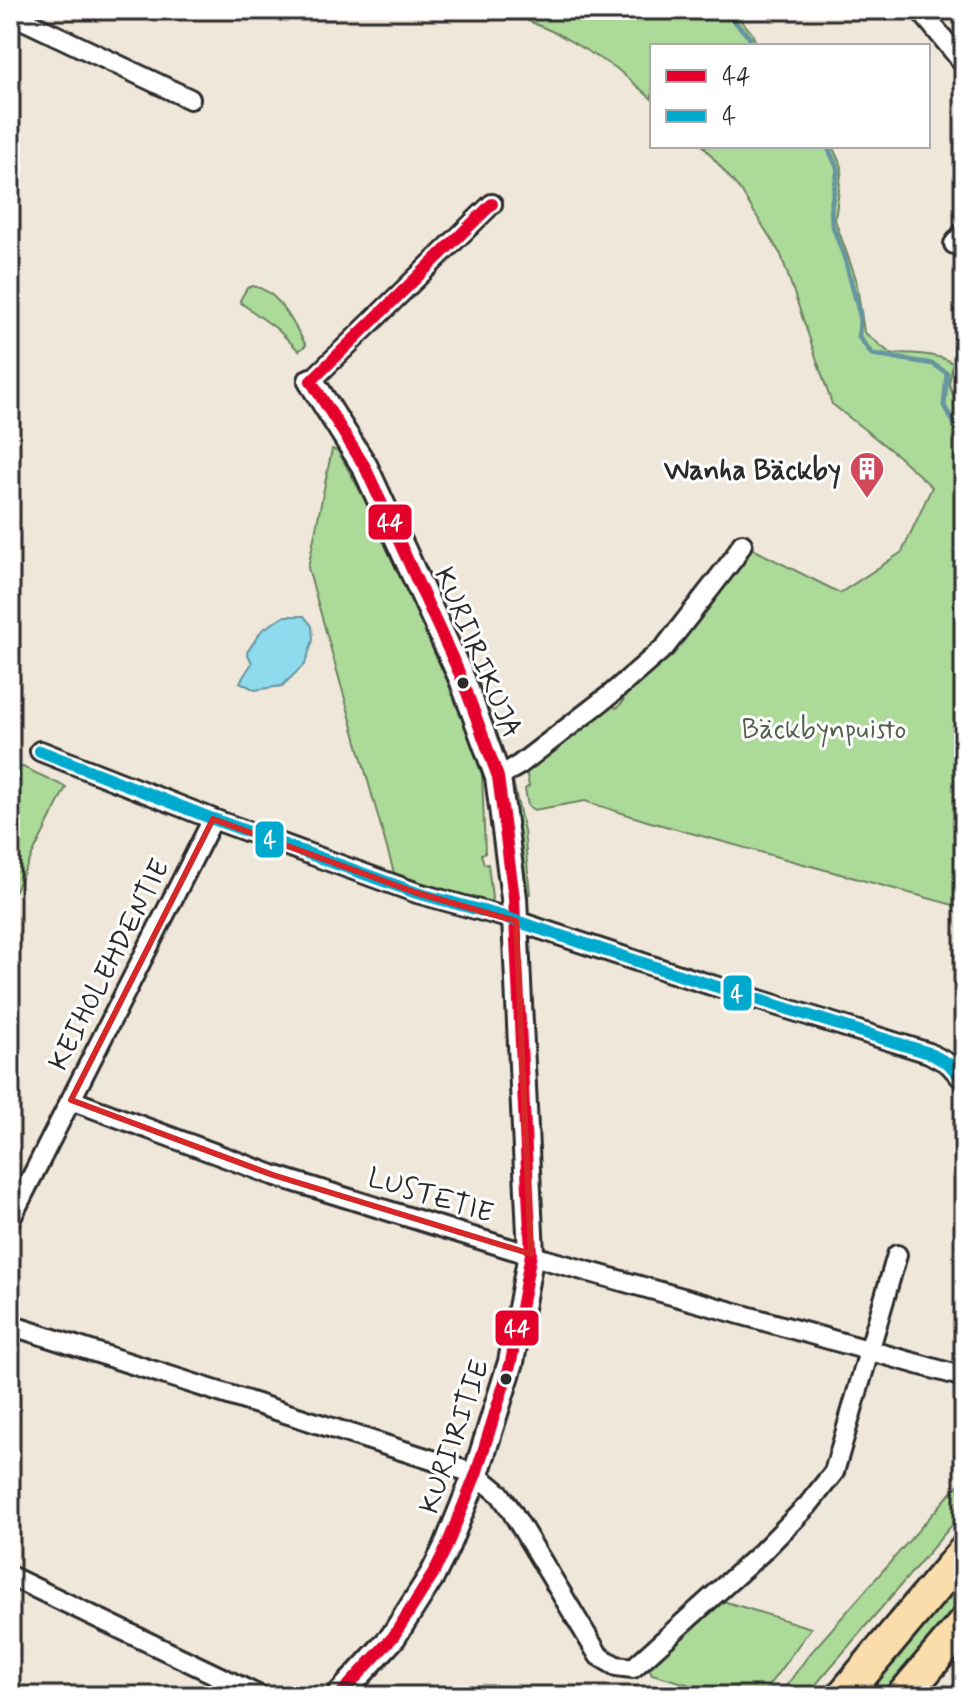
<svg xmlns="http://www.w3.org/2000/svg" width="974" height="1706" viewBox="0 0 974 1706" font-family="Mynerve,sans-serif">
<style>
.green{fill:#acda99;stroke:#6c8262;stroke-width:2}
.water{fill:#8edbed;stroke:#66959f;stroke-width:2}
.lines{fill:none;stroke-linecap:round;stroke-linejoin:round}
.stream{stroke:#66959f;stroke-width:5}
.street-casing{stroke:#2b2b2b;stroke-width:24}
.secondary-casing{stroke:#2b2b2b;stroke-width:30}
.highway-casing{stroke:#2b2b2b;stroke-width:38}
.street{stroke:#fff;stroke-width:18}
.secondary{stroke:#fff;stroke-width:24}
.highway{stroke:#faddab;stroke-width:32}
.bus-1-casing{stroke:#fff;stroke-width:18}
.bus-2-casing{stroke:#fff;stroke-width:18}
.bus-1{stroke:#e4002b;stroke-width:12}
.bus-2{stroke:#00a9ce;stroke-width:12}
.marked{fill:none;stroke:#d62828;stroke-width:6;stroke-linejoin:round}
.bus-dot{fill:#2b2b2b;stroke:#fff;stroke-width:3}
.labels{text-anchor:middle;stroke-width:6;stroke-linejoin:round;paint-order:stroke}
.poi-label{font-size:28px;font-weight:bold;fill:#2b2b2b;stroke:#fff;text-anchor:end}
.street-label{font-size:28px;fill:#2b2b2b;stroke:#fff}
.park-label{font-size:28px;fill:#52604c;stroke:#fff}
.line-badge{stroke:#fff;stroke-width:3}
.badge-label{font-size:22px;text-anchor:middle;font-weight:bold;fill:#fff}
</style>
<rect width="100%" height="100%" fill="#efe7d9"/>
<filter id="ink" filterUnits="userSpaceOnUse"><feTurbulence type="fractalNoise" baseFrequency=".0125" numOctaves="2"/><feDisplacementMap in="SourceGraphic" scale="16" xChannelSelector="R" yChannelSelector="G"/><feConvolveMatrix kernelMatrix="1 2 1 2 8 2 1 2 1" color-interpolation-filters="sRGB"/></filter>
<g filter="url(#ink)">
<!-- green -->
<path class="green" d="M504,10H732L752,33L757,46H652V99L616,68L558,34Z
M703,146H832L842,167L835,220L856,279L864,332L891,354C905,352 944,354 953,364L949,384L964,424V908L647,821L585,801L534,810L528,806L525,789L529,786L526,770L557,750L610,705L617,708L623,702L624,695L705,612L748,553L747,546L840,593L902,552L932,487L897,455L832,404L781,255L741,191Z
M253,286C280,291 293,324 306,345L299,351L277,329L241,303L240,300L247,288Z
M332,449L338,451L380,527L463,717L482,773L485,853L481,854L484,864H488L492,898L490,905L394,873L308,568Z
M10,766L23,767L66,787L10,900Z
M513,781L524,831L530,894H523L510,785Z
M964,1478V1511L806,1696H779L808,1656Z
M964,1577V1597L882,1696H865Z
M723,1601L811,1628L761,1696H728L652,1674L647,1664Z"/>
<!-- water -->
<path class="water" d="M285,616H304L312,626L313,640L305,664L282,686L255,690L240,682L252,663L247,652L262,630Z"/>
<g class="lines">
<!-- stream -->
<path class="stream" d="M724,10L750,38L751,46
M827,146L838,169L831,207L832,224L845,259L860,315L859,337L872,354L933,364L947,373L944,406L959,431L964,432"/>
<defs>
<path id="street" d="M920,10L964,64
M13,15L190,99
M954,244L964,232
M311,381L492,204
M40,751L213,819L417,893L501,916L676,974L929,1053L949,1064L964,1081
M498,777L519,765L611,694L665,647L734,558L742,544
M71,1100L273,1175L547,1260L964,1377
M10,1220L213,819
M10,1325L476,1474L500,1494L511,1510L599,1656L616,1666L633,1668L761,1553L808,1505L834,1472L897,1255
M10,1576L260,1696"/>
<path id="secondary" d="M311,381L365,467L462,679L498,777L514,898L531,1254L511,1362L476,1474L446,1548L433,1574L393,1637L339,1696"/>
<path id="highway" d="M843,1696L964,1552
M903,1696L964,1624"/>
</defs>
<!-- street casing -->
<use href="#street" class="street-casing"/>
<!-- secondary casing -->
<use href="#secondary" class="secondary-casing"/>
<!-- highway casing -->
<use href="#highway" class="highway-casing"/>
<!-- street -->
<use href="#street" class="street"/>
<!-- secondary -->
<use href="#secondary" class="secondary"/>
<!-- highway -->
<use href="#highway" class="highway"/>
<defs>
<path id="bus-1" d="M339,1696L393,1637L433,1574L446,1548L476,1474L511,1362L531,1254L514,898L498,777L462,679L365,467L311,381L492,204"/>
<path id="bus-2" d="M40,751L213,819L417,893L501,916L676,974L929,1053L949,1064L964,1081"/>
</defs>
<!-- bus-1 casing -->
<use href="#bus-1" class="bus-1-casing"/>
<!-- bus-2 casing -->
<use href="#bus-2" class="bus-2-casing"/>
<!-- bus-1 -->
<use href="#bus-1" class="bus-1"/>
<!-- bus-2 -->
<use href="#bus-2" class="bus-2"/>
</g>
</g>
<!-- marked area -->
<path class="marked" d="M213,819L417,893L516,921L531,1254L273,1175L71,1100Z"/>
<!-- icons -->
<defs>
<symbol id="building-pin" viewBox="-11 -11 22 30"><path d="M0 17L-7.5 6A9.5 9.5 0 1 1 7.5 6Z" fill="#d1495b" stroke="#fff"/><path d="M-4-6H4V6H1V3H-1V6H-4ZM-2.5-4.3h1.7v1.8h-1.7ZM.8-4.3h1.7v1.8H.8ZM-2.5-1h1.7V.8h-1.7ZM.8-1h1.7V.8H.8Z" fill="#fff"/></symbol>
</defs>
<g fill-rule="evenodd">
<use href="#building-pin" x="847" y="449" width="40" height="54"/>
</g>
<!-- markers -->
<g class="bus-dot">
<circle cx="463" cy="683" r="7"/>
<circle cx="506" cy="1379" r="7"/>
</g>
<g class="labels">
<!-- poi labels -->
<g class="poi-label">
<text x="841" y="479">Wanha Bäckby</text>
</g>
<!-- street labels -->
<g class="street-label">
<text transform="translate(479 652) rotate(67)" y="10">KURIIRIKUJA</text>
<text transform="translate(108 964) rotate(-63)" y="10">KEIHOLEHDENTIE</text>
<text transform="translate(431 1194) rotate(17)" y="10">LUSTETIE</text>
<text transform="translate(453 1436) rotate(-71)" y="10">KURIIRITIE</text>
</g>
<!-- park labels -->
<g class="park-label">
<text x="824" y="738">Bäckbynpuisto</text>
</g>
</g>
<g class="line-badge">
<rect x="367" y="503" width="46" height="38" rx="8" fill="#e4002b"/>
<rect x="254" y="820" width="31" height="39" rx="8" fill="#00a9ce"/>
<rect x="722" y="974" width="31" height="38" rx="8" fill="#00a9ce"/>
<rect x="494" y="1309" width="46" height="38" rx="8" fill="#e4002b"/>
</g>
<g class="badge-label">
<text x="390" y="530">44</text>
<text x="270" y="847">4</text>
<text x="737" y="1001">4</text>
<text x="517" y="1336">44</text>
</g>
<!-- margin -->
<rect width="974" height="1706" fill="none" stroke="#fff" stroke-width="40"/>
<rect x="20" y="20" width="934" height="1666" fill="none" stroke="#2b2b2b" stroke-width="3" filter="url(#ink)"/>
<!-- legend -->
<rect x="650" y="44" width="280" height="104" fill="#ffffff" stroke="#aaaaaa" stroke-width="2"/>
<rect x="666" y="70" width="40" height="12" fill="#e4002b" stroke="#aaaaaa" stroke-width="2"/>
<text x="722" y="84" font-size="24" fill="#2b2b2b">44</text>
<rect x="666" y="110" width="40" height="12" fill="#00a9ce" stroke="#aaaaaa" stroke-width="2"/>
<text x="722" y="124" font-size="24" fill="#2b2b2b">4</text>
</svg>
